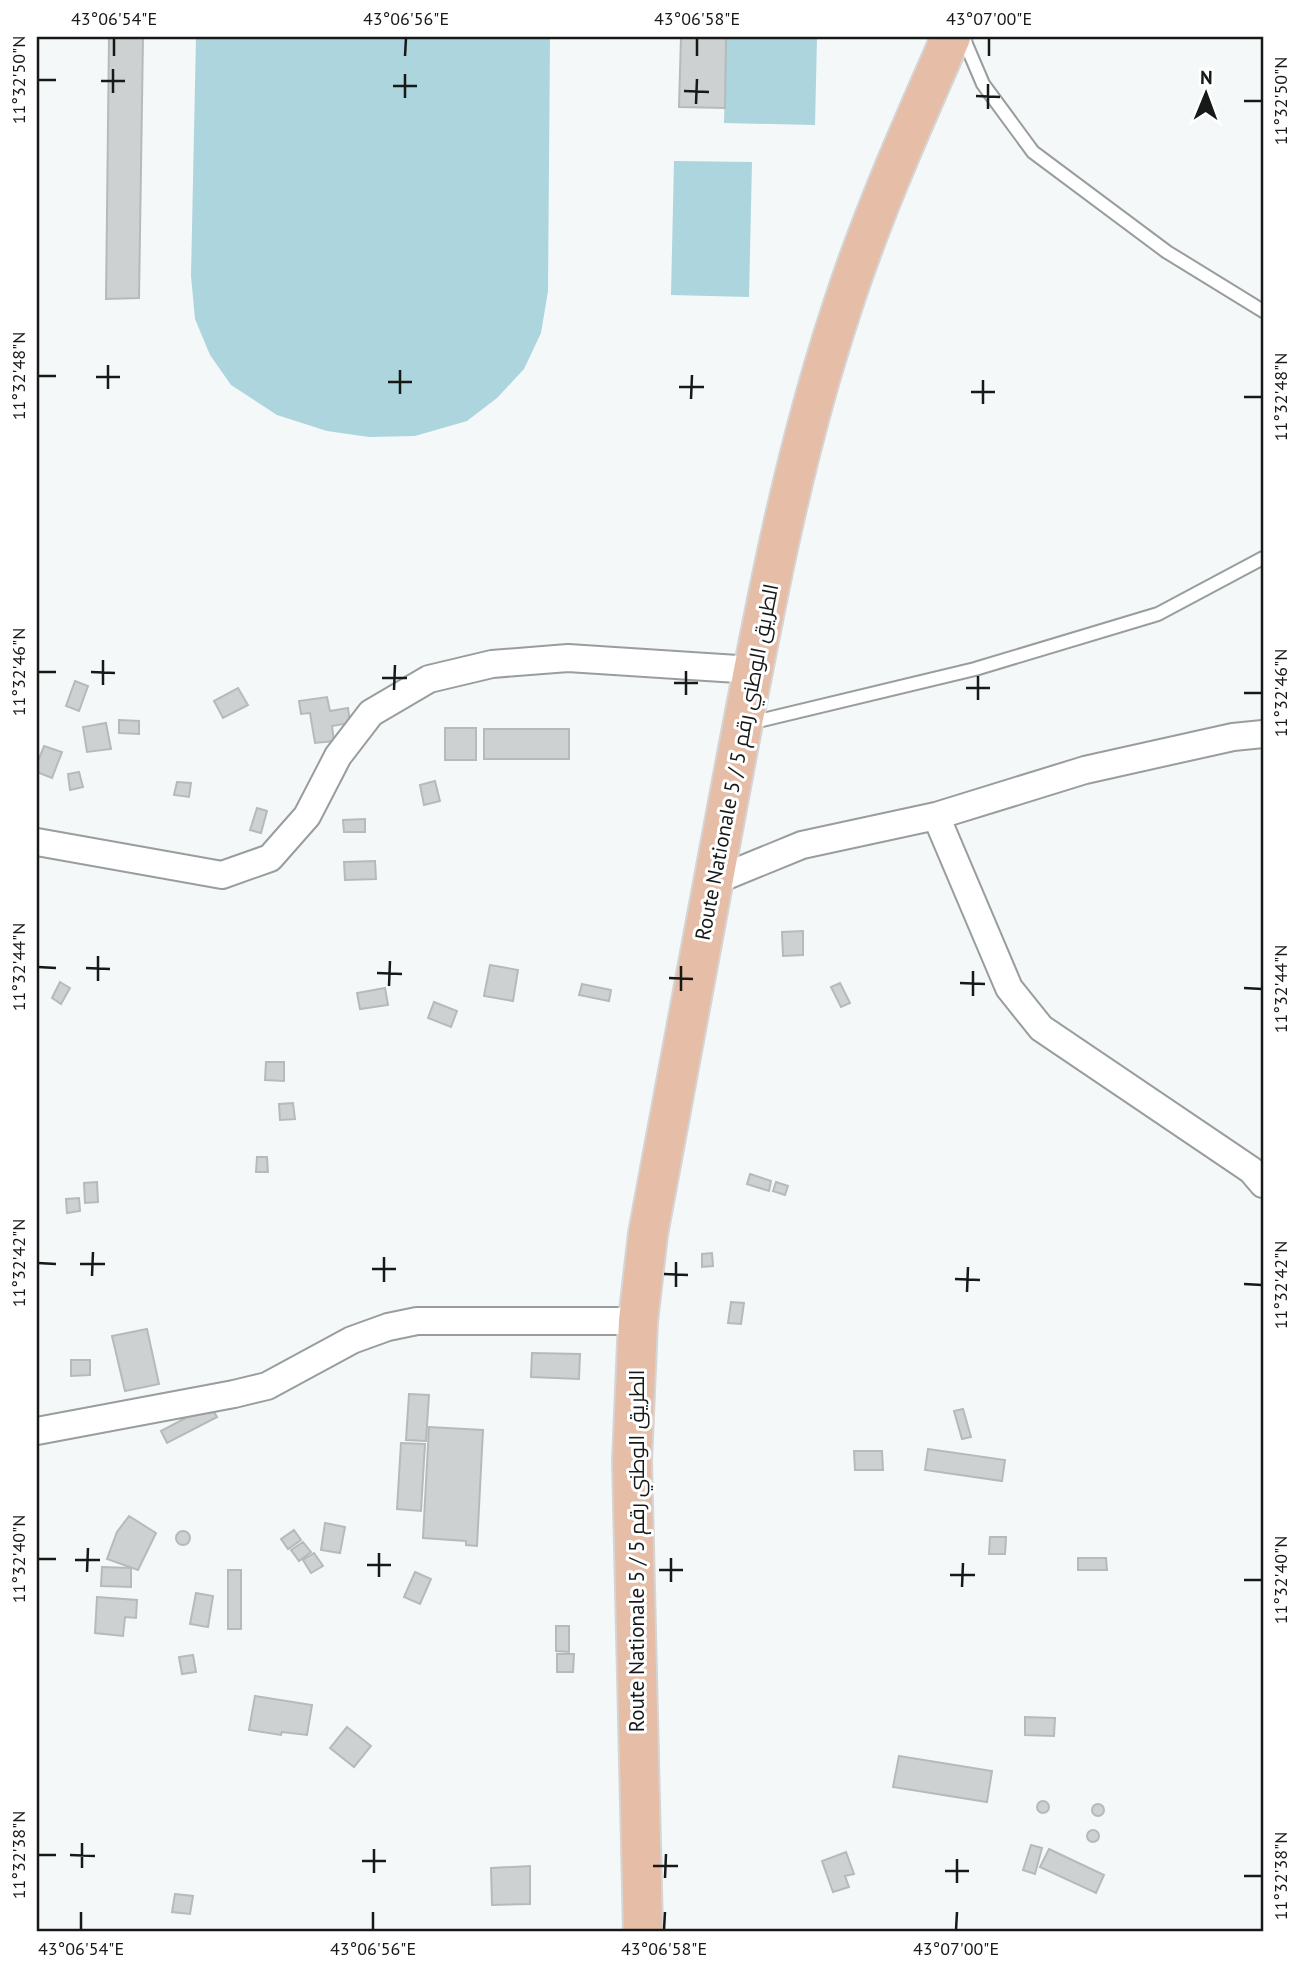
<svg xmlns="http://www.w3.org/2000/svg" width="1300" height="1968" viewBox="0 0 1300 1968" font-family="'PT Sans',Cairo,sans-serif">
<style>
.green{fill:#acd5dd}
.building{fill:#cdd1d2;stroke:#b6babb;stroke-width:2}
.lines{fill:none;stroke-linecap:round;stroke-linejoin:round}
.lane-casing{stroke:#999d9e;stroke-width:16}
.street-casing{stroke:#999d9e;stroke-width:30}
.primary-casing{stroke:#d5d5d5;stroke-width:42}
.lane{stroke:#fff;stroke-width:12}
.street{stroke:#fff;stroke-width:26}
.primary{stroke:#e6bda6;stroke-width:38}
.ticks{fill:none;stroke:#171818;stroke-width:2.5}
.labels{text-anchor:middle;stroke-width:6;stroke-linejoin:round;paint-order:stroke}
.street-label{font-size:21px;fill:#171818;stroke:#fff}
.neatline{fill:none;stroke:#171818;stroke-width:2.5}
.ticks-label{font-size:18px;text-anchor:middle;fill:#171818}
</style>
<rect width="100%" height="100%" fill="#f4f8f9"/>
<!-- green -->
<path class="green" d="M196,37H550L548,291L541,333L524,369L497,398L467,421L415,436L369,437L327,431L277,415L231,385L210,355L195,319L191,276Z
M726,37H817L815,125L724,123Z
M674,161L752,162L749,297L671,295Z"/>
<!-- building -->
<path class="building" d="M109,37H143L139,298L106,299Z
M681,37H726L725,108L679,107Z
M75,681L88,686L79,711L66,706Z
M238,688L248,705L223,718L214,701Z
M327,697L330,711L348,708L350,723L332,726L334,741L315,743L310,713L301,714L299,701Z
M119,720L139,721V734L119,733Z
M106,723L111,749L87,752L83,727Z
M445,728H476V760H445Z
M484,729H569V759H484Z
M44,746L62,752L52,778L37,772V764Z
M79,772L83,787L70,790L68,774Z
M435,781L440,801L424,805L420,785Z
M177,782L191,783L189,797L174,795Z
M257,808L267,811L261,833L250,830Z
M365,819V832H344L343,820Z
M375,861L376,879L345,880L344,862Z
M803,931V955L783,956L782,932Z
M490,965L518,970L513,1001L484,996Z
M60,982L70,988L61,1004L52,998Z
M840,983L850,1003L841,1007L831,987Z
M582,984L611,990L609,1001L579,995Z
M385,988L388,1005L360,1009L357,993Z
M434,1002L457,1011L451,1027L428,1018Z
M266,1062H284V1081L265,1080Z
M293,1103L295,1119L280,1120L279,1104Z
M257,1157H267L268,1172H256Z
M750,1174L771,1181L769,1191L747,1184Z
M97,1182L98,1202L85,1203L84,1183Z
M776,1182L788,1186L785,1195L773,1191Z
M79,1198L80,1211L67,1213L66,1199Z
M712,1253L713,1266L702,1267V1254Z
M731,1302L744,1303L741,1324L728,1323Z
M147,1329L159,1384L125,1391L112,1336Z
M532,1353L580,1354L579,1379L531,1377Z
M71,1360H90V1375L71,1376Z
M409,1394L429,1395L426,1441L406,1440Z
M210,1405L217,1417L167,1443L161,1431Z
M963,1409L971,1437L962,1439L954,1411Z
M429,1427L483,1430L477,1546L466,1545V1541L423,1538Z
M401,1443L425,1444L421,1511L397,1509Z
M928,1449L1005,1460L1002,1481L925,1470Z
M854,1451H882L883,1470H855Z
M129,1516L156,1533L138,1570L107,1559L117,1532Z
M325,1523L345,1527L340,1553L321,1550Z
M294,1530L301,1540L288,1549L281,1539Z
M176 1538a7 7 0 1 1 14 0a7 7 0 1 1-14 0Z
M990,1537H1006L1005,1554H989Z
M303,1542L311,1552L299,1561L291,1550Z
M314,1553L323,1566L311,1573L303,1560Z
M1078,1558H1106L1107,1570H1078Z
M102,1567L131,1568V1587L101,1586Z
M228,1570H241V1629H228Z
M415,1572L431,1579L420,1604L404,1597Z
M196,1593L213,1596L208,1627L190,1624Z
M97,1597L137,1600L136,1618L125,1617L123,1636L95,1633Z
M556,1626H569V1652L556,1651Z
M557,1654H574L573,1672H557Z
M193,1655L196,1672L182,1674L179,1657Z
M255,1696L312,1705L307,1735L282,1732L281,1735L249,1730Z
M1025,1717L1055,1718L1054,1736L1025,1735Z
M347,1727L371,1746L354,1767L330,1748Z
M899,1756L992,1771L987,1802L893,1787Z
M1037 1807a6 6 0 1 1 12 0a6 6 0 1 1-12 0Z
M1092 1810a6 6 0 1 1 12 0a6 6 0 1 1-12 0Z
M1087 1836a6 6 0 1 1 12 0a6 6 0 1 1-12 0Z
M1031,1845L1042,1848L1035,1874L1023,1870Z
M1049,1849L1104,1875L1096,1893L1040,1867Z
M846,1852L854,1874L845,1876L849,1887L833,1892L822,1861Z
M530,1866V1904L492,1905L491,1868Z
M175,1894L193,1896L190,1914L172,1912Z"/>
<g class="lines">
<defs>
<path id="lane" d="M963,37L983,84L1033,152L1167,252L1263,311
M750,723L975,669L1158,614L1263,558"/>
<path id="street" d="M936,816L1009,988L1041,1028L1251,1170L1263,1184
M37,842L222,875L270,858L307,816L338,756L371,713L429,679L492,664L568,658L753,670
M714,881L802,845L936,816L1085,770L1233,737L1263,734
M37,1431L234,1394L267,1386L352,1340L388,1327L417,1321H638"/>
<path id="primary" d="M643,1931L632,1461L638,1321L648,1234C676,1083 704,932 732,781C762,622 791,462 842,308C872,215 912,126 951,37"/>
</defs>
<!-- lane casing -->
<use href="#lane" class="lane-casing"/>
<!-- street casing -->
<use href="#street" class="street-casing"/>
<!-- primary casing -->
<use href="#primary" class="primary-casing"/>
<!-- lane -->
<use href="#lane" class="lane"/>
<!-- street -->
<use href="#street" class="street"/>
<!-- primary -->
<use href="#primary" class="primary"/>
</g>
<!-- ticks -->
<path class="ticks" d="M114,56V38M405,56L406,38M697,56V38M989,56V38M38,80H56M101,81H125M393,86H417M684,91L709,92M113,93V69M976,96L1000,97M405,98V74M1244,101H1262M696,104L697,79M988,109V84M38,376H56M96,377H120M388,382H412M679,387H704M108,389V365M971,392H995M400,394V370M1244,397H1262M691,399L692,375M983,404V380M38,672H56M91,672L115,673M382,678H407M674,683H698M103,685V660M966,688H990M394,690L395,665M1244,693H1262M686,695V671M978,700V676M38,967L56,968M86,968L110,969M377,973L402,974M669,978L693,979M98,981V956M960,983L985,984M389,986L390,961M1244,988L1262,989M681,991V966M973,996V971M38,1263L56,1264M80,1264H105M372,1269H396M664,1274L688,1275M92,1276L93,1252M955,1279L980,1280M384,1282V1257M1244,1284L1262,1285M676,1287V1262M967,1292L968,1267M38,1559H56M75,1560H100M367,1565H391M659,1570H683M87,1572L88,1548M950,1575H975M379,1577V1553M1244,1580H1262M671,1582V1558M962,1587L963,1563M38,1855H56M70,1855L95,1856M362,1861H386M653,1866H678M82,1868V1843M945,1871H969M374,1873V1849M1244,1876H1262M665,1878L666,1854M957,1883V1859M81,1930V1912M373,1930V1912M664,1930L665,1912M956,1930L957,1912"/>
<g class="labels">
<!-- street labels -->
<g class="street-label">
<text transform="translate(737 762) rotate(-79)" y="7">Route Nationale 5 / الطريق الوطني رقم 5</text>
<text transform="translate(637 1551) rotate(-90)" y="7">Route Nationale 5 / الطريق الوطني رقم 5</text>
</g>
</g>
<!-- border -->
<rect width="1300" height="1968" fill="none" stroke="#ffffff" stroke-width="77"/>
<!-- north arrow -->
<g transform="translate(1206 94) rotate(1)" stroke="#ffffff" stroke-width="5" paint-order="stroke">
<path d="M0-5L12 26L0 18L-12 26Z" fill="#171818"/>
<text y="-10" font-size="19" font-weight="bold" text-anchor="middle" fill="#171818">N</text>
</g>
<rect x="38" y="38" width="1224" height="1892" class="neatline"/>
<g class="ticks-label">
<text x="114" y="25">43°06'54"E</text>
<text x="406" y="25">43°06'56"E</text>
<text x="697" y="25">43°06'58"E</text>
<text x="989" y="25">43°07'00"E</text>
<text transform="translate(19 80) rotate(-90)" y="6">11°32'50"N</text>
<text transform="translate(1281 101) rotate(-90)" y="6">11°32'50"N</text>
<text transform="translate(19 376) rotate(-90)" y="6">11°32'48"N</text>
<text transform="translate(1281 397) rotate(-90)" y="6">11°32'48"N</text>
<text transform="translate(19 672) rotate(-90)" y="6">11°32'46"N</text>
<text transform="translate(1281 693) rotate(-90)" y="6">11°32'46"N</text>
<text transform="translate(19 967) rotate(-90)" y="6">11°32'44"N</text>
<text transform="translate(1281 989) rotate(-90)" y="6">11°32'44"N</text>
<text transform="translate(19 1263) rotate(-90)" y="6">11°32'42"N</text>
<text transform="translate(1281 1285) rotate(-90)" y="6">11°32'42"N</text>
<text transform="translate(19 1559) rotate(-90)" y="6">11°32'40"N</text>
<text transform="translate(1281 1580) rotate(-90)" y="6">11°32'40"N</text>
<text transform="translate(19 1855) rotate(-90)" y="6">11°32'38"N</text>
<text transform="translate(1281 1876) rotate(-90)" y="6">11°32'38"N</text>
<text x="81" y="1955">43°06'54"E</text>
<text x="373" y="1955">43°06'56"E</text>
<text x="664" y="1955">43°06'58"E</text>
<text x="956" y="1955">43°07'00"E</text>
</g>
</svg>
